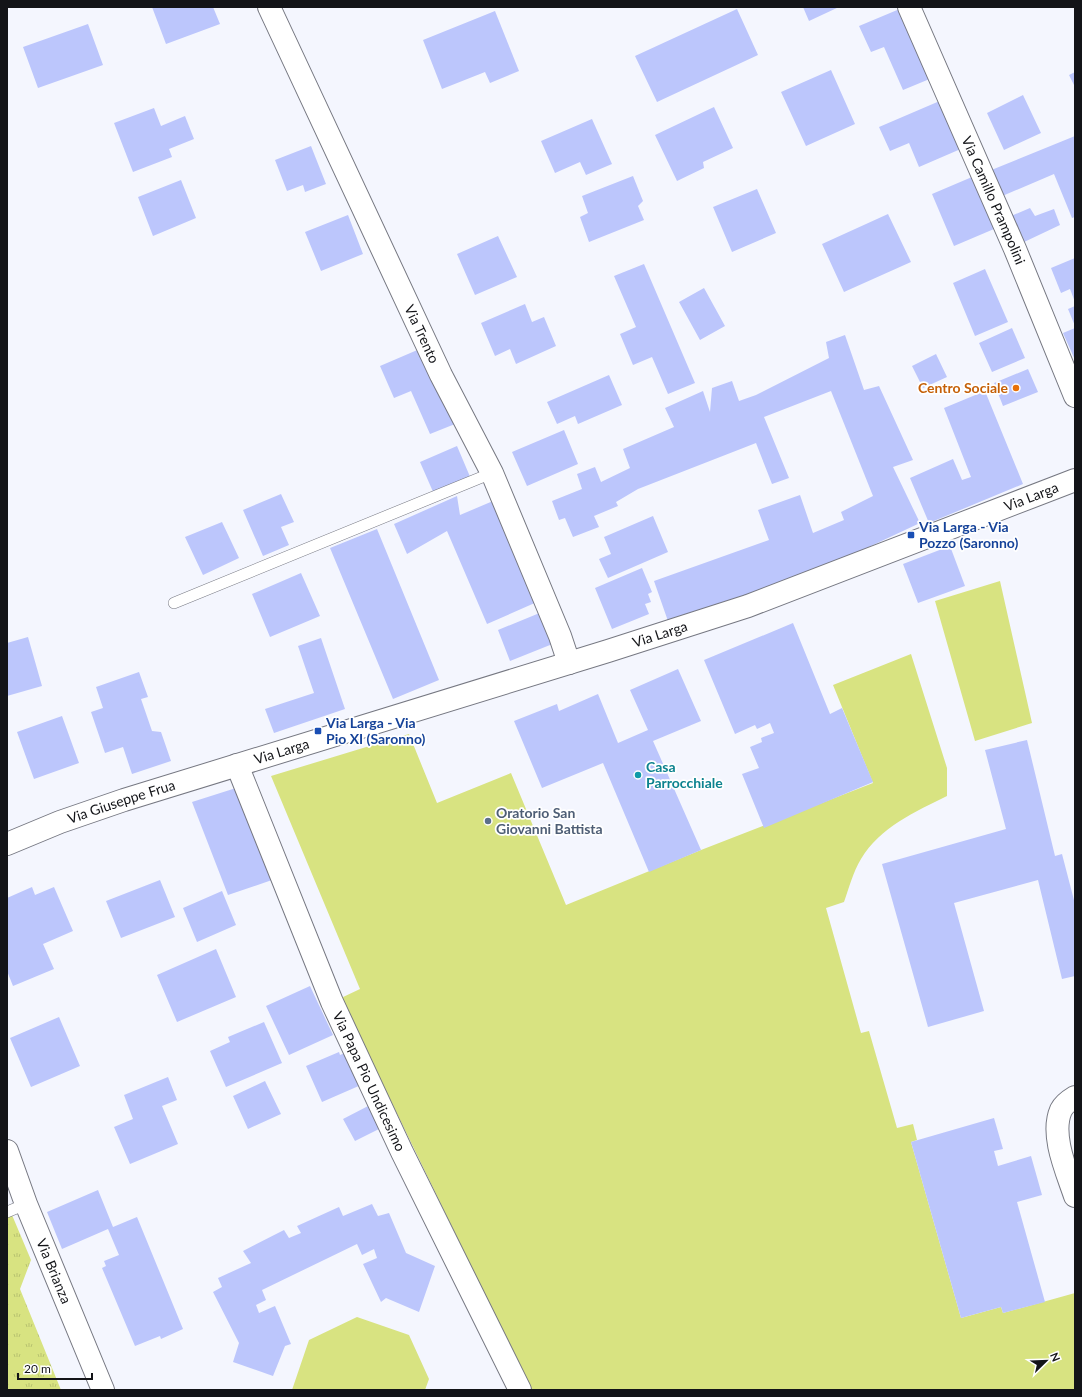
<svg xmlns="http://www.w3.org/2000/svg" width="1082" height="1397" viewBox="0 0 1082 1397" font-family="Lato,sans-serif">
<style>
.green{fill:#d8e381}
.park{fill:url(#park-tufts)}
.building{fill:#bcc6fc}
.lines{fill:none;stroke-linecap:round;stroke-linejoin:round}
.lane-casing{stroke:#767882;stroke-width:12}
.street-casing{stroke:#767882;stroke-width:24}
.secondary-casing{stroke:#767882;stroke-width:24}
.lane{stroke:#fff;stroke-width:11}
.street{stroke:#fff;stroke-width:22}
.secondary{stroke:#fff;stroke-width:22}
.food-dot{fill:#e8710a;stroke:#fff;stroke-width:1.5}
.transit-dot{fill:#1a4fb4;stroke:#fff;stroke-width:1.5}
.culture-dot{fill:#0f9aa8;stroke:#fff;stroke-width:1.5}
.service-dot{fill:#5c6f8a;stroke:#fff;stroke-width:1.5}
.labels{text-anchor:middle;stroke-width:3.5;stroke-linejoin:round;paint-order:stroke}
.street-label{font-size:14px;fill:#131418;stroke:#fff}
.food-label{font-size:14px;font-weight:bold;fill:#c56008;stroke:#fff;text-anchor:end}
.transit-label{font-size:14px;font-weight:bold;fill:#164399;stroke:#fff;text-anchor:start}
.culture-label{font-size:14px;font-weight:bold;fill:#0d838f;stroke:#fff;text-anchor:start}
.service-label{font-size:14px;font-weight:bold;fill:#4e5e75;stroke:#fff;text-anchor:start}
</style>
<defs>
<pattern id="park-tufts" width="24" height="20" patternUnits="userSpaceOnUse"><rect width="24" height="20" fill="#d8e381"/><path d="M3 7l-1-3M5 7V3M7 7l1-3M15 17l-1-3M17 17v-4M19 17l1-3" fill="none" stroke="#b8c26f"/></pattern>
</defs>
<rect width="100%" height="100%" fill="#f4f6fe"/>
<!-- green -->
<path class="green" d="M1000,581L1032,723L975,741L935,601Z
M911,654L947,768V796C915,812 880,827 861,859C853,872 849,888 844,902L826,908L861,1033L869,1031L897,1128L913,1124L917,1140L911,1142L961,1318L1001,1307L1003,1313L1075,1293V1390H531L341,998L360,989L271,776L409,734L437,803L511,773L566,905L701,850L873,783L833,685Z
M357,1317L409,1335L429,1379L425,1390H292L309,1340Z"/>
<!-- park -->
<path class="park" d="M12,1215L31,1260L20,1289L61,1390H7V1217Z"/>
<!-- building -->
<path class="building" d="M152,7H213L220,24L166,44Z
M803,7H839L809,21Z
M902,8L932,78L903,90L884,47L871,52L859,26Z
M737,9L758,55L657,102L635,56Z
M495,11L519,71L490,83L485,72L442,89L423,40Z
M88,24L103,65L38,88L23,47Z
M831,70L855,124L806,146L781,92Z
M1075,72V87L1069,75Z
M1023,95L1041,133L1004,150L987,113Z
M942,100L963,148L919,167L909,143L890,151L879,127Z
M714,107L733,148L703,162L704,168L677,181L655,135Z
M154,108L161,126L185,116L194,139L169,149L172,157L133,172L114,123Z
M592,119L612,164L586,175L580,162L555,173L541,141Z
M1075,136V217L1072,218L1054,174L1000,197L989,171Z
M311,146L326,184L305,192L303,185L287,191L275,160Z
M633,176L643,201L638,206L644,220L589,242L580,217L588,213L582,196Z
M972,177L994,229L954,246L932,194Z
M181,180L196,218L153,236L138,197Z
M757,189L776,233L732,252L713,207Z
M1030,208L1035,216L1054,209L1060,225L1022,243L1011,216Z
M888,214L911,262L844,292L822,244Z
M348,215L363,254L321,271L305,232Z
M498,236L517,277L475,295L457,254Z
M1075,258V302L1070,289L1061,293L1051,268Z
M644,264L695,383L668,394L652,357L633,365L620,334L636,327L614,276Z
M985,269L1008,322L975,336L953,283Z
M704,288L725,326L700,340L679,302Z
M525,304L532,322L544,317L556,346L516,364L510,349L495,356L481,323Z
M1075,306V326L1068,309Z
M1012,328L1025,358L992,372L979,343Z
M1075,328V360L1063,333Z
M845,335L864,390L879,386L913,460L893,467L920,523L826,567L669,624L654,581L769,540L758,510L800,495L813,533L844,520L841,512L873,496L831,391L764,417L789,478L772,484L756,443L638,489L616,502L618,506L594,516L599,527L573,537L565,518L559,520L552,501L582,489L577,474L595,467L601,482L630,468L623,449L674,427L665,408L703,391L710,412L712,388L732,381L739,401L756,395L829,358L826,342Z
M422,348L455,424L430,434L411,391L394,398L380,366Z
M936,354L947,377L923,388L912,366Z
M1028,369L1038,392L1003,406L994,383Z
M609,375L622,405L578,424L575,416L557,424L547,402Z
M985,391L1023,484L929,523L910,478L953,459L962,480L971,477L944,408Z
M564,430L578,464L527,486L512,452Z
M457,446L471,479L434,494L420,462Z
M281,494L294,522L281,527L289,545L263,556L243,510Z
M457,496L460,515L493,501L537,602L487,624L447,531L407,554L394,524Z
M653,516L668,552L608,578L599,559L611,554L604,537Z
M222,522L239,558L203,575L185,537Z
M377,529L439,680L393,699L330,548Z
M950,546L965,586L918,603L903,564Z
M642,568L652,592L648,594L651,602L645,604L649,614L612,629L595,588Z
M301,573L320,616L270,637L252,594Z
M542,612L555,643L510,661L498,630Z
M793,623L830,714L842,708L873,782L764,828L742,774L759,768L750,747L762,742L761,738L774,733L770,723L757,729L755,725L735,734L704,660Z
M28,637L42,686L7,696V643Z
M321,638L345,709L274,733L265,709L314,693L298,646Z
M678,669L701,721L653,741L701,850L649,872L603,763L542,788L514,721L557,704L559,711L598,694L618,743L648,730L630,690Z
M139,672L148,697L141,699L152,731L161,732L171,761L132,774L123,747L105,753L91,712L103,708L96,687Z
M62,716L79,763L34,779L17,732Z
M1027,740L1055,856L1062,854L1075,904V976L1062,979L1038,880L954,903L984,1011L928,1027L882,864L1006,829L985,750Z
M236,788L272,880L228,895L192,802Z
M160,880L175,917L121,938L106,901Z
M32,887L35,895L54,887L73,931L43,944L54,969L13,986L7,971V898Z
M222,891L236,925L197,942L183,908Z
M216,949L236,997L177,1022L157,975Z
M310,986L333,1035L289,1055L266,1006Z
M59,1017L80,1066L31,1087L10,1038Z
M264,1022L282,1063L226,1087L210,1051L230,1042L228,1037Z
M339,1052L340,1055L347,1052L361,1085L322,1102L306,1066Z
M168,1077L177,1100L162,1106L178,1144L130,1164L114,1127L133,1119L124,1095Z
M265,1081L281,1114L248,1129L233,1096Z
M372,1104L383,1127L355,1141L343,1119Z
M994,1118L1003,1149L994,1151L998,1166L1031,1156L1042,1195L1017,1202L1045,1302L1003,1313L1001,1307L961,1318L911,1142Z
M98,1190L113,1227L137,1217L183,1329L161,1339L160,1336L135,1346L102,1268L106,1266L104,1261L119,1255L108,1229L62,1249L47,1212Z
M372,1204L378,1216L389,1213L406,1253L435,1266L419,1312L386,1298L381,1302L363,1264L377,1258L374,1249L362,1255L357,1244L262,1290L266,1300L256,1305L259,1313L275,1306L291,1344L285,1346L273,1376L233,1362L239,1343L213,1292L222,1287L218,1278L251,1263L243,1251L284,1230L289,1238L301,1233L297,1226L339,1207L343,1216Z"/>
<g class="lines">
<defs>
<path id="lane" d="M174,603L492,473
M7,1212L26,1204"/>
<g id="street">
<path id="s1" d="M269,7L441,375L492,473L560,636L569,663"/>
<path id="s2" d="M909,7L1015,249L1075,396"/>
<path id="s3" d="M237,765L332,1002L402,1152L520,1390"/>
<path d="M1075,1097C1070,1100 1064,1104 1061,1110C1050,1135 1067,1172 1075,1196"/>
<path id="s4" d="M7,1151L26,1204L103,1390"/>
</g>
<g id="secondary">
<path id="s5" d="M7,844L60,822L124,800L608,651L748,606L1075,480"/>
</g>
</defs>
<!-- lane casing -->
<use href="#lane" class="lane-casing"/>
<!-- street casing -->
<use href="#street" class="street-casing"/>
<!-- secondary casing -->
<use href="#secondary" class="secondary-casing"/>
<!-- lane -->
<use href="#lane" class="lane"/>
<!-- street -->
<use href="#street" class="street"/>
<!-- secondary -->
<use href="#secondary" class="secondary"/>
</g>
<!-- markers -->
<circle class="food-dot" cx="1016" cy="388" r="4"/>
<g class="transit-dot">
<rect x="907" y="531" width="8" height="8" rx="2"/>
<rect x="314" y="727" width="8" height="8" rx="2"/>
</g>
<circle class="culture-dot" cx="638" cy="775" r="4"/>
<circle class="service-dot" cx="488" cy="821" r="4"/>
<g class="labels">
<!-- street labels -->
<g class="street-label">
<text dy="5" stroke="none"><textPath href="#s2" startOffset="211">Via Camillo Prampolini</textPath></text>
<text dy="5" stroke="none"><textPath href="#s1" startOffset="361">Via Trento</textPath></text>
<text dy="5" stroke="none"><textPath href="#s5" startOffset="1082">Via Larga</textPath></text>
<text dy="5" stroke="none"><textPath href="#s5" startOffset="686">Via Larga</textPath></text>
<text dy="5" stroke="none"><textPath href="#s5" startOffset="290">Via Larga</textPath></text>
<text dy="5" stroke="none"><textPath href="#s5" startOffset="122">Via Giuseppe Frua</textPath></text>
<text dy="5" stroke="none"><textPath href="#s3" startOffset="343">Via Papa Pio Undicesimo</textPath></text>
<text dy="5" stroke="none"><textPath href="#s4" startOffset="129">Via Brianza</textPath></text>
</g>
<!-- food labels -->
<g class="food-label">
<text x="1008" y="393">Centro Sociale</text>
</g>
<!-- transit labels -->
<g class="transit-label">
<text x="919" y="532">Via Larga - Via<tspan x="919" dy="16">Pozzo (Saronno)</tspan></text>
<text x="326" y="728">Via Larga - Via<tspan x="326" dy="16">Pio XI (Saronno)</tspan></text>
</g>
<!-- culture labels -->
<g class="culture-label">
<text x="646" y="772">Casa<tspan x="646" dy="16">Parrocchiale</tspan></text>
</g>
<!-- service labels -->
<g class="service-label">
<text x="496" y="818">Oratorio San<tspan x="496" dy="16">Giovanni Battista</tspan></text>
</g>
</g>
<!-- border -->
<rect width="1082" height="1397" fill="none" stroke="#131418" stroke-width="16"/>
<!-- north arrow -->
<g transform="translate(1046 1361) rotate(67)" stroke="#ffffff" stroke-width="3" paint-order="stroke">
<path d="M0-3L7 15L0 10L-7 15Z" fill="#131418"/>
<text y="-6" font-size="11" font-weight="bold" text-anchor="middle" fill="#131418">N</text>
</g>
<!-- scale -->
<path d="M18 1373v6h74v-6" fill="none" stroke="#131418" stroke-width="2"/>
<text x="24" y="1373" font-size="12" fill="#131418" stroke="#ffffff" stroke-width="3" paint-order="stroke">20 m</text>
</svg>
